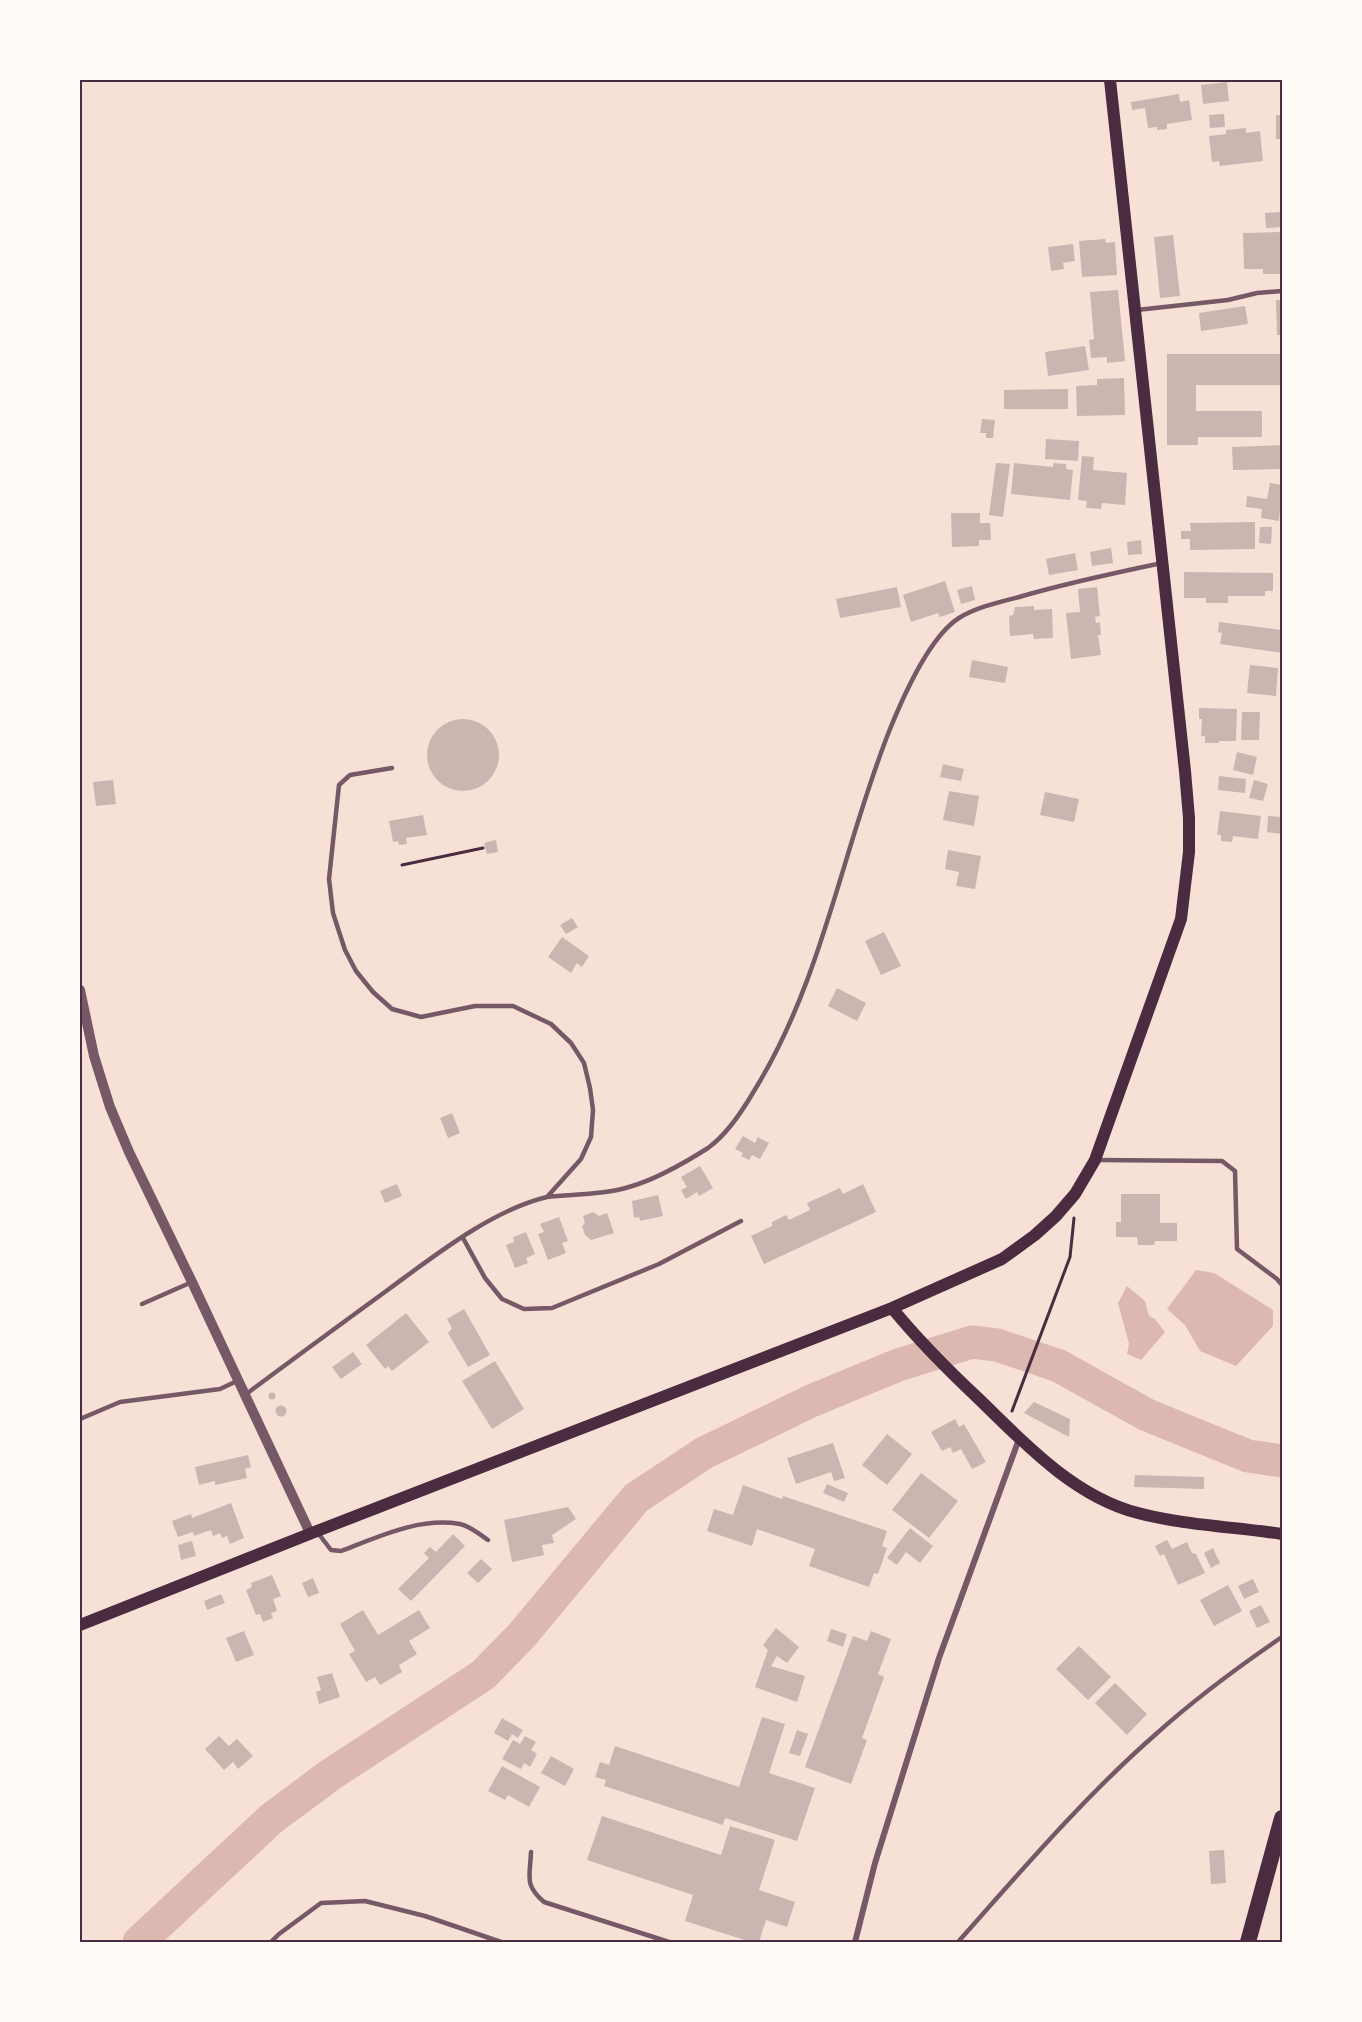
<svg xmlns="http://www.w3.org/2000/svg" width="1362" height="2022" viewBox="0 0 1362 2022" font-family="'Varela Round',sans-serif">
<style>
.water{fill:#dcb8b0}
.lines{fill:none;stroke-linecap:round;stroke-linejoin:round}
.river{stroke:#dcb8b0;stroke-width:33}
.building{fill:#ccb4b1}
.path{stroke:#4a2c40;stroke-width:3}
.service{stroke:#755966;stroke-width:4.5}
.minor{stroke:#755966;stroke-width:6}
.tertiary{stroke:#755966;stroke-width:10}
.secondary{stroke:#4a2c40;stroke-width:12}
.trunk{stroke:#4a2c40;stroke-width:16}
.neatline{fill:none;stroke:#4a2c40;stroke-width:2}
</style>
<rect width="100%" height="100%" fill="#f7e1d7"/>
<!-- water -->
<path class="water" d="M1196,1270L1214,1273L1273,1310V1326L1236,1366L1200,1351L1185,1325L1167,1309Z
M1127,1286L1145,1301L1149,1316L1155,1319L1165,1332L1141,1360L1127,1354L1129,1344L1118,1303Z"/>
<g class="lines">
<!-- river -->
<path class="river" d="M139,1942L271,1819L330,1775L483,1675L522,1635L636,1498L704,1453L811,1401L898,1365L972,1342L997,1345L1059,1366L1147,1415L1248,1456L1282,1461"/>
</g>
<!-- building -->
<path class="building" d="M1227,82L1229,101L1203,104L1201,85Z
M1179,94L1180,102L1189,100L1192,120L1167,124V129L1157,130V127L1148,128L1145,108L1132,110L1131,102Z
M1224,114L1225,127L1210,128L1209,115Z
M1276,115H1282V139H1276Z
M1246,128V133L1260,131L1263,161L1220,166L1219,161L1212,162L1209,136L1226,134V130Z
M1282,212V227L1266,228L1265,213Z
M1282,232V274H1263V269H1244L1243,233Z
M1173,235L1180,296L1160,298L1154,237Z
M1105,239L1106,243L1115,242L1117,275L1082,277L1079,241Z
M1073,244L1075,261L1063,263L1064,269L1051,271L1048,247Z
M1118,290L1125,361L1107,363V357L1091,358L1089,340L1094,339L1090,292Z
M1276,300H1282V335H1277Z
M1245,306L1248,324L1201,331L1199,313Z
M1085,346L1089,370L1048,376L1045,352Z
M1167,354H1282V385H1196V411H1262V437H1198V445H1167Z
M1124,378L1125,415L1077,416L1076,386L1097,385V379Z
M1068,389V409H1004V390Z
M982,419L995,420L993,438H986V433H980Z
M1046,439L1079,441L1078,461L1045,459Z
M1282,445V469L1233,470L1232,447Z
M1082,456L1094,457L1093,470L1127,473L1125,505L1102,503L1101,509L1086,508L1087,501L1078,500Z
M996,463L1010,464L1003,517L989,515Z
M1014,463L1053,467V463L1066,464V469L1073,470L1070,500L1011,494Z
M1270,483L1282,485L1279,521L1261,518L1262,509L1246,507L1247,496L1267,499Z
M951,513H980V523H990L991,540H979V546L952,547Z
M1255,522V549L1190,550V539H1181V531H1191L1190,523Z
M1260,527H1272L1271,544L1259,543Z
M1141,540L1142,554L1128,555L1127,542Z
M1111,548L1113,563L1092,566L1090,552Z
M1075,553L1078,570L1049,575L1046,559Z
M1184,572L1273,573V591H1265V596H1228V603H1206V598H1184Z
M945,581L955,612L940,617L938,613L911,622L903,595Z
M972,586L975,600L961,604L957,590Z
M897,587L901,607L840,618L836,599Z
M1097,587L1100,616L1095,617L1096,623L1100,622L1101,635H1098L1101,655L1071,659L1066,613L1080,612L1078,589Z
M1034,606V610L1052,609L1053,638L1034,639L1033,634L1010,636L1009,616L1013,615L1015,607Z
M1219,622L1282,630V653L1220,644L1222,633L1218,632Z
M972,660L1008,667L1005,683L969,677Z
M1250,665L1278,668L1276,696L1247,693Z
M1199,708L1237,709L1236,741H1219V743H1205V736H1201L1202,719H1199Z
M1242,712H1260L1259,740H1241Z
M427 755a36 36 0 1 1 72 0a36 36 0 1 1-72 0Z
M1237,752L1257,757L1253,775L1233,770Z
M943,764L964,769L961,781L940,777Z
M1219,776L1246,779L1245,793L1218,790Z
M113,780L116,804L96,806L93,782Z
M1254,780L1268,784L1263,801L1249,798Z
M949,791L979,796L974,826L943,820Z
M1045,792L1079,799L1074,822L1040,815Z
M1220,811L1261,816L1258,839L1233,836L1232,842L1221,841V835H1217Z
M423,815L427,835L406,838L407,844L399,845L398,841L393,842L389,821Z
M1268,816L1282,817V834L1267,832Z
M496,840L498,852L487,854L484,843Z
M948,850L981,856L975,889L956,886L959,872L945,869Z
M572,918L578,927L566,934L560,925Z
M884,932L901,966L881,975L865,941Z
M562,937L589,956L582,967L577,963L571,973L548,957Z
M837,988L866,1003L857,1021L828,1006Z
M452,1113L460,1133L448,1138L440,1118Z
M743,1136L755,1143L758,1137L769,1143L760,1159L752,1155L749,1160L741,1156L743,1153L735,1149Z
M700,1166L713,1188L699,1196L697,1192L686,1199L681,1190L687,1187L681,1177Z
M397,1184L402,1196L385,1203L380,1191Z
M863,1184L876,1212L764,1264L751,1236L772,1226V1222L786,1215L789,1220L810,1210L807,1203L840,1188L843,1194Z
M1121,1194H1160V1223H1177V1241H1155L1154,1245H1138L1137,1237H1116V1222H1121Z
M658,1195L663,1216L640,1221L639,1217L634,1218L632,1201Z
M593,1212L599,1216L607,1213L614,1233L591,1240L585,1235L582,1226L585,1223L583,1216Z
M559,1217L568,1241L562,1243L566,1253L548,1260L538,1234L544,1232L540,1224Z
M526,1232L535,1254L526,1258L528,1263L515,1268L506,1245L514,1242L513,1237Z
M464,1309L490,1355L468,1367L448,1333L452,1328L447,1319Z
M406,1313L429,1342L392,1371L388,1366L385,1369L366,1345Z
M353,1352L362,1364L341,1379L332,1367Z
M495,1361L524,1409L492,1429L462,1381Z
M268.5 1396a3.5 3.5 0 1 1 7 0a3.5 3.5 0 1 1-7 0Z
M1034,1402L1070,1419L1069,1437L1024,1413Z
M275.5 1411a5.5 5.5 0 1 1 11 0a5.5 5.5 0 1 1-11 0Z
M955,1419L959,1427L964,1424L986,1462L972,1469L961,1449L953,1453L950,1447L942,1451L931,1432Z
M887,1434L912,1454L887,1485L862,1465Z
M833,1443L845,1478L834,1481L831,1472L796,1484L787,1458Z
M248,1455L251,1467L245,1469L247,1478L215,1485V1481L199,1485L195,1467Z
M921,1473L958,1501L929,1538L892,1510Z
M1135,1475L1204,1477V1489L1134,1487Z
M827,1484L848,1493L844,1502L823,1493Z
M743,1485L782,1499L783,1496L887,1531L882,1546L887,1548L878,1574L874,1573L869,1587L809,1566L815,1549L757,1529L752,1546L707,1531L714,1509L733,1515Z
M231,1503L244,1538L230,1544L227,1536L222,1538L220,1533L213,1536L211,1530L194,1536L193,1532L178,1537L172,1521L191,1514L192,1518Z
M568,1507L576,1519L552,1535L554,1543L542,1545L544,1555L512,1562L504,1520Z
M910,1528L933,1546L920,1563L906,1552L897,1565L887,1558Z
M453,1534L465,1546L411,1601L398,1589L429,1558L424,1553L430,1547L436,1552Z
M1167,1540L1172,1549L1187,1542L1192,1553L1196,1554L1205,1573L1178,1585L1164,1554L1160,1556L1155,1546Z
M192,1541L196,1556L181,1560L178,1545Z
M1213,1548L1220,1563L1211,1568L1204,1553Z
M481,1559L492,1569L478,1583L467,1573Z
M272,1575L281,1596L273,1599L277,1611L271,1613L273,1618L263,1622L260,1614L256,1615L246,1590L252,1587L251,1583Z
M313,1578L319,1593L308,1597L302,1583Z
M1253,1579L1259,1592L1244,1599L1238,1586Z
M1228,1585L1242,1611L1214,1626L1200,1600Z
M221,1594L225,1603L207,1610L204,1601Z
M1261,1605L1270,1622L1257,1628L1249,1611Z
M363,1610L378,1635L419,1610L430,1628L409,1641L417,1654L399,1665L402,1672L380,1685L375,1677L366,1682L349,1654L355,1651L340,1624Z
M776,1628L799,1647L787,1663L777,1656L771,1666L805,1676L797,1702L755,1687L768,1650L763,1645Z
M831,1629L847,1634L843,1647L827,1641Z
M244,1631L254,1655L236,1662L226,1638Z
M871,1631L891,1639L878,1674L884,1677L862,1738L867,1740L851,1784L805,1767L853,1636L867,1641Z
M1079,1646L1111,1677L1088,1700L1056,1669Z
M332,1673L340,1697L319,1704L316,1692L321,1690L317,1677Z
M1115,1683L1147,1714L1127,1735L1095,1703Z
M762,1717L785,1724L769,1773L815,1788L797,1841L725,1818L723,1825L604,1786L606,1780L595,1777L600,1762L609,1765L615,1746L739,1787Z
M502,1718L523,1730L518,1738L512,1734L508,1741L494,1733Z
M797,1730L808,1734L800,1756L789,1753Z
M219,1736L229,1746L237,1739L253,1756L238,1769L233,1762L224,1770L205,1749Z
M525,1736L536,1742L531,1750L537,1754L530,1767L524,1763L521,1769L502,1759L513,1740L520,1744Z
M551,1756L574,1769L565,1786L541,1773Z
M502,1766L540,1787L529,1807L508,1795L505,1800L488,1791Z
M602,1816L721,1855L730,1826L775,1840L759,1890L795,1902L787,1927L766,1920L759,1942H751L685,1921L693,1895L587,1860Z
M1224,1850L1226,1883L1211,1884L1209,1851Z"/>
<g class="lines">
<!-- path -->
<path class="path" d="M402,865L483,848
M1012,1411L1070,1257L1074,1218"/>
<!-- service -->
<path class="service" d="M1137,310L1228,300L1257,293L1282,291
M392,768L350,775L339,785L329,879L333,913L345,950L356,971L373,992L392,1009L421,1017L475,1006H513L551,1024L571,1043L584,1063L590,1088L593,1110L591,1137L581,1159L547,1197
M1096,1160L1222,1161L1235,1171L1237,1249L1277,1279L1282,1285
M463,1238L485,1278L502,1299L524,1309L552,1308L659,1264L741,1221
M142,1304L192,1282
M245,1395C293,1359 341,1324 389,1289C434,1256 492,1210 547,1197C573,1194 603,1195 629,1187C654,1180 686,1162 708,1148C726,1135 743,1110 754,1091C823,980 842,849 890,729C903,697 929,637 959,618C977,607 1000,602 1019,597C1067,583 1114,573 1162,563
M80,1419L120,1402L220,1389L237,1381
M318,1533L331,1550L341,1551C378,1537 419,1517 460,1524C470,1526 479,1534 488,1540
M531,1852C530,1877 524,1885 544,1902L669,1942
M271,1942L279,1934L321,1903L365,1901L425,1916L501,1942
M958,1942C1021,1871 1084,1797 1156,1734C1196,1698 1238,1667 1282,1637"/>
<!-- minor -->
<path class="minor" d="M855,1942L875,1863L939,1658L1019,1439"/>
<!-- tertiary -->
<path class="tertiary" d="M80,990L94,1056L110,1107L129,1152L192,1282L310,1533"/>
<!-- secondary -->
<path class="secondary" d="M892,1308C919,1341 949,1371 980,1400C1025,1444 1075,1497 1138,1513C1183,1525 1236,1527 1282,1534
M80,1625L317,1531L892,1308L1002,1259L1035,1235L1056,1216L1075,1194L1095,1160L1181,919L1189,852V818L1185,771L1110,80"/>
<!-- trunk -->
<path class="trunk" d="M1248,1942L1282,1818"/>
</g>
<!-- border -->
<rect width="1362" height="2022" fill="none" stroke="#fffaf5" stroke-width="162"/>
<rect x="81" y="81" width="1200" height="1860" class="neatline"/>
</svg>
